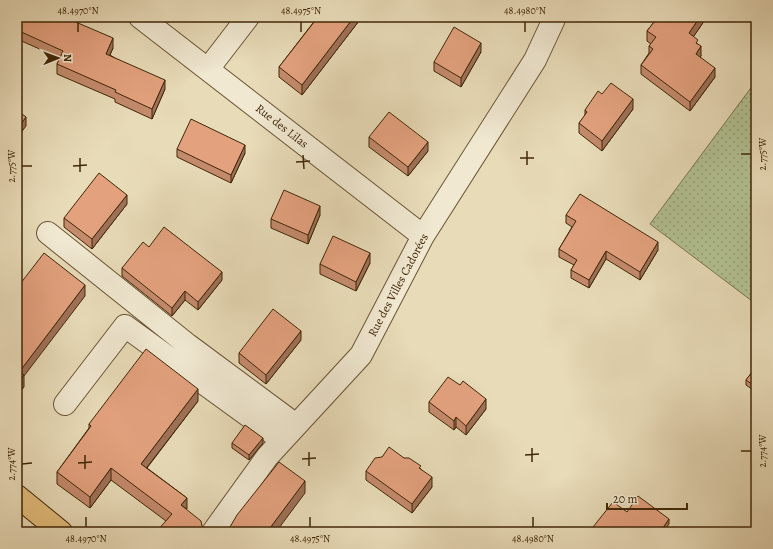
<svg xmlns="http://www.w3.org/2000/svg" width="773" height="549" viewBox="0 0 773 549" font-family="Alegreya,serif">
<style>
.grass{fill:url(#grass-dots);stroke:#79744c}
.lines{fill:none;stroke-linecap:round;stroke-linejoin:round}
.minor-casing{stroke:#6a5433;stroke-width:24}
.major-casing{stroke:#402707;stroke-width:24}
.minor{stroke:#f0e8d1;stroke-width:22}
.major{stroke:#e4be7c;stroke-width:22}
.wall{fill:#c38a6c;stroke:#402707}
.shaded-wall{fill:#9f7158;stroke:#402707}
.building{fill:#e3a17e;stroke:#402707}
.ticks{fill:none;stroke:#402707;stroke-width:1.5}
.labels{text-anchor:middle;stroke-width:4;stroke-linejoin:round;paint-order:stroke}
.street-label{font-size:12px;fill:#402707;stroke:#f0e8d1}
.neatline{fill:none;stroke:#402707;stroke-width:1.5}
.ticks-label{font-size:10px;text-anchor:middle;fill:#402707}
</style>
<defs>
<pattern id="grass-dots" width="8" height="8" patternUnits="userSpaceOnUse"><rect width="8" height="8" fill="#b2c192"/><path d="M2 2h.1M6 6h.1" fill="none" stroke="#929d75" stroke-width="1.8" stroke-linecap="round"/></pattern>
</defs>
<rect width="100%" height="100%" fill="#e8dbb8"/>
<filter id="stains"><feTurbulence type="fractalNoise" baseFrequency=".005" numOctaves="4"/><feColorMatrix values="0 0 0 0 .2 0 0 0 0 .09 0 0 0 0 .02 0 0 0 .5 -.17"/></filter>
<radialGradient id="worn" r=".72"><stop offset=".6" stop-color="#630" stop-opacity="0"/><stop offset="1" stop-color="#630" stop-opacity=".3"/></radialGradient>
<!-- grass -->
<path class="grass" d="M756,81V304L650,224Z"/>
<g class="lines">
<defs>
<path id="minor" d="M140,17L423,236
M208,69L248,17
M48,233L188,345L296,425
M65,404L125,326L282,440
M213,532L267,457L361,355L423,236L535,60L555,17"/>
<path id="major" d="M17,496L61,532"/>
</defs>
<!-- minor casing -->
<use href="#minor" class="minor-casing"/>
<!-- major casing -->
<use href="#major" class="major-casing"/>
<!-- minor -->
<use href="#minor" class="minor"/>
<!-- major -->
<use href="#major" class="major"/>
</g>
<!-- wall -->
<path class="wall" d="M17,17L113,48L110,55L165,89L152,119L115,102V99L57,74V64L60,58L17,39Z
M316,17H362L302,95L279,77V67L316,19Z
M658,17H707L693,37L698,45L701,56L700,57L715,77L690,111L641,74V65L649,53V46L651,44L647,41V31Z
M481,52L461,87L434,71V62Z
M602,94L633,109L602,151L579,133V123L585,116V110Z
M369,137L428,151L408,176L369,147Z
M177,149L245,153L231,183L177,157Z
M127,204L92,249L64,227V218Z
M320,215L308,244L271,228V219Z
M566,215L658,250L640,280L606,259L589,288L571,278V270L574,265L559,257V249L572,227L566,223Z
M149,247L222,280L198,310L185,300L172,316L122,276V268Z
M370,263L356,291L320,274V264Z
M301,340L266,384L239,363V353Z
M756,367V392L746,385V380Z
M198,401L147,468L187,498L166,521L111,480L90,508L57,484V472L89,428V424Z
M429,402L486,409L466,435L456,427L454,430L429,412Z
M232,443H263L249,460L232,448Z
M404,458L421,469L432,487L412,513L366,480V471Z"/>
<!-- shaded-wall -->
<path class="shaded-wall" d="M354,17H362L302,95V85Z
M700,17H707L689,43V33Z
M113,38V48L106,63V54Z
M481,43V52L461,87V78Z
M701,46V56L696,63V54Z
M715,68V77L690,111V102Z
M165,80V89L152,119V109Z
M633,99V109L602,151V141Z
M26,117V126L17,138V129Z
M428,142V151L408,176V167Z
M245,145V153L231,183V175Z
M127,195V204L92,249V239Z
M320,206V215L308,244V235Z
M658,242V250L640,280V272Z
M606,251V259L589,288V280Z
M370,253V263L356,291V282Z
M222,272V280L198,310V302Z
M85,285V296L24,376V387L17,396V385L20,371Z
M185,291V300L172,316V308Z
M301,331V340L266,384V375Z
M198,389V401L141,475V464Z
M486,399V409L466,435V426Z
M456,417V427L454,430V421Z
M263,438V443L249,460V455Z
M111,468V480L90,508V497Z
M432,477V487L412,513V504Z
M305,481V493L276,532H267Z
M187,498V509L181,505Z
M669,519V524L663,532H660Z"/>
<!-- building -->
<path class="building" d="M17,17H64L113,38L106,54L165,80L152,109L115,92L116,90L57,64L63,51L17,30Z
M318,17H354L302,85L279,67Z
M658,17H700L689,33L698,40L696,43L701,46L696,54L715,68L690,102L641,65L653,49L649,46L656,37L647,31Z
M454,27L481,43L461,78L434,62Z
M611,83L633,99L602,141L579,123L587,112L585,110L598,91L602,94Z
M17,106L20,109L18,111L26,117L17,129Z
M389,112L428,142L408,167L369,137Z
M191,119L245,145L231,175L177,149Z
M99,173L127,195L92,239L64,218Z
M284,190L320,206L308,235L271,219Z
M580,194L658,242L640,272L606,251L589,280L571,270L577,260L559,249L576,221L566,215Z
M164,227L222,272L198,302L185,291L172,308L122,268L143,242L149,247Z
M333,236L370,253L356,282L320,264Z
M44,253L85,285L20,371L24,375L17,385V288Z
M273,309L301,331L266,375L239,353Z
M146,349L198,389L141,464L187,498L181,505L201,521L202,526L205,530L209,532H156L172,514L111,468L90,497L57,472L91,426L89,424Z
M756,367V387L746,380Z
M448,377L460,385L463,381L486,399L466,426L456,417L454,421L429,402Z
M245,425L263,438L249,455L232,443Z
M389,447L404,458H409L421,466L419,468L432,477L412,504L366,471L375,458L382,457Z
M279,462L305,481L267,532H227L237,515Z
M638,496L669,519L660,532H589L613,502L627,512Z"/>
<!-- ticks -->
<path class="ticks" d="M78,22V32M301,22V32M525,22V32M527,151V165M741,154H751M303,155L304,169M80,158V172M520,158H534M296,162L310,161M22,166H32M73,166L87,165M532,448V462M741,451H751M309,452V466M85,455V469M525,455L539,454M302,459L316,458M78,463L92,462M22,464L32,463M86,517V527M310,517V527M533,517V527"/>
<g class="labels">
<!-- street labels -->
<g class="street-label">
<text transform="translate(282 126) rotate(38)" y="4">Rue des Lilas</text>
<text transform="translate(398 285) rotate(-62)" y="4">Rue des Villes Cadorées</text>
</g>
</g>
<!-- margin -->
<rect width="773" height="549" fill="none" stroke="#e8dbb8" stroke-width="44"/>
<!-- north arrow -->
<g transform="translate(58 58) rotate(89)" stroke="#f0e8d1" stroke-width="3" paint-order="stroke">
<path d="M0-3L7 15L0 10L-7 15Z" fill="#402707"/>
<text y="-6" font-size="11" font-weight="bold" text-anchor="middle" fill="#402707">N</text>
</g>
<!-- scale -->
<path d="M607 503v6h80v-6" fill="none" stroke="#402707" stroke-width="2"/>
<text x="613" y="503" font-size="12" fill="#402707" stroke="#f0e8d1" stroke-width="3" paint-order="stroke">20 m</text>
<rect x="22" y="22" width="729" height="505" class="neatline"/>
<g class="ticks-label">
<text x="78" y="14">48.4970°N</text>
<text x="301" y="14">48.4975°N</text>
<text x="525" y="14">48.4980°N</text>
<text transform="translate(762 154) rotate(-90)" y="4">2.775°W</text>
<text transform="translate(11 166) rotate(-90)" y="4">2.775°W</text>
<text transform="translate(762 451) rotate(-90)" y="4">2.774°W</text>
<text transform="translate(11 464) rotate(-90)" y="4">2.774°W</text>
<text x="86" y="542">48.4970°N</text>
<text x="310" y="542">48.4975°N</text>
<text x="533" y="542">48.4980°N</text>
</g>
<rect width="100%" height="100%" filter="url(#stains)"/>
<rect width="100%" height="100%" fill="url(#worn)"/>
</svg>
